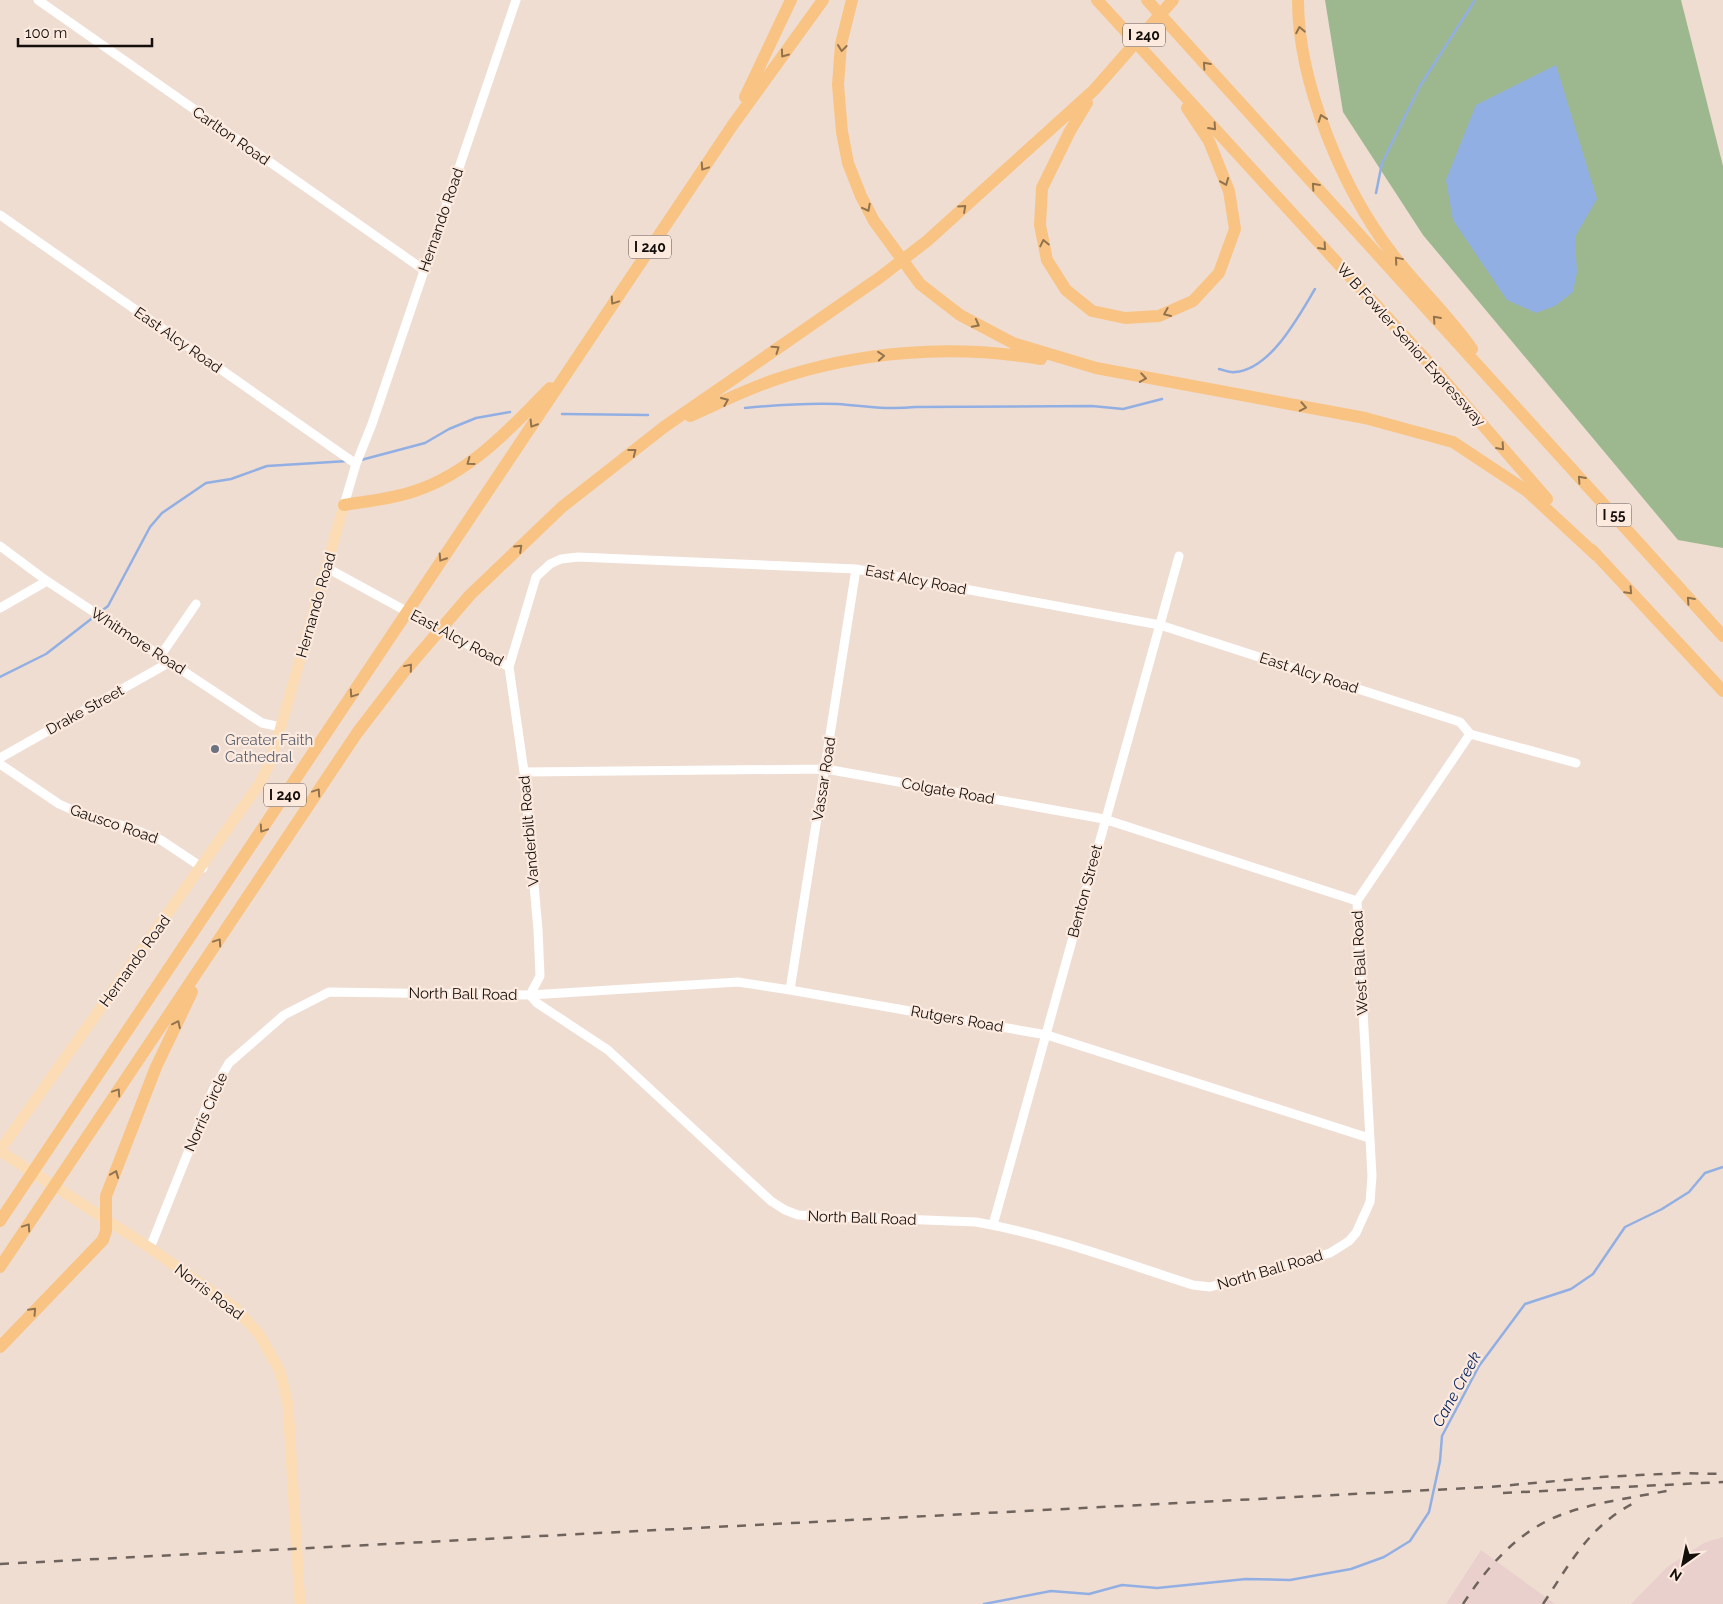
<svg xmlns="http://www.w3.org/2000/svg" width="1723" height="1604" viewBox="0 0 1723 1604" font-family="Raleway,sans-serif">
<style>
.industrial{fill:#ead0cd}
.green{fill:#9db88e}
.water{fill:#92afe3}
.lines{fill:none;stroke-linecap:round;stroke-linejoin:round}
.stream{stroke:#92afe3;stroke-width:2.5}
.minor{stroke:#fff;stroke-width:9}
.major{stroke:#fbdcb5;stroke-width:11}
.highway{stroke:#f9c483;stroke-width:12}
.rail{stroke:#6f645d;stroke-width:2.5;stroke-dasharray:9 9;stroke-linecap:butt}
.oneway{stroke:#92734d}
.worship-dot{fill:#6b7280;stroke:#fceadf;stroke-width:2}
.labels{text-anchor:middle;stroke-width:4.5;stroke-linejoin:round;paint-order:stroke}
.shield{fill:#fceadf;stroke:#5a514b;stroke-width:1}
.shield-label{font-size:14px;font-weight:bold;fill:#150f0b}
.street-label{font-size:15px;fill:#150f0b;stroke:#fceadf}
.worship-label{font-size:15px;fill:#5b616d;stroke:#fceadf;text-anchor:start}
.water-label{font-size:16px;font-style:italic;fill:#062561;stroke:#fceadf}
</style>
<rect width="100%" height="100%" fill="#efddd2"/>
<!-- industrial -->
<path class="industrial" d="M1723,1537V1604H1631L1667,1567L1704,1543Z
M1481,1550L1555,1604H1446Z"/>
<!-- green -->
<path class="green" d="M1325,0H1681L1723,166V548L1678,540L1423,235L1343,112Z"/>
<!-- water -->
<path class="water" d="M1556,65L1597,199L1575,237L1577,272L1573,292L1555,306L1536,313L1507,300L1453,220L1446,180L1476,105Z"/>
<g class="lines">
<!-- stream -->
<path class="stream" d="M1376,193L1382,163L1420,86L1475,0
M1219,369C1224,370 1230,373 1235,372C1271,369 1298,317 1315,289
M745,408C776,405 807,403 838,404C865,406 887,410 915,407L1092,406L1123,409L1162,399
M562,414L648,415
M361,460L425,443L449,429L476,418L510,412
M99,613L108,606L150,527L162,513L206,483L231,479L267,466L348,461
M0,677L46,654L95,616
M984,1604L1051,1591L1089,1594L1122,1585L1157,1588L1246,1579L1290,1580L1351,1569L1384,1557L1410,1541L1429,1512L1440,1461L1442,1436L1479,1366L1525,1304L1571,1289L1593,1274L1625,1227L1662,1209L1689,1192L1705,1173L1723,1167"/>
<!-- minor -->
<path class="minor" d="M38,0L424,270
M0,215L356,464
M344,505L356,464L372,424L516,0
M0,546L47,581L262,723L281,727
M327,568L509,667
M0,608L47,581
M161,655L196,604
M0,758L170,662
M0,764L59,804L88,817L125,826L161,840L203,868
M524,772L826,769L1104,819L1357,901
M790,990L856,569
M530,995L540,976L538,930L524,772L509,667L536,577L550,564L561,559L578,557L856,569L1160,625L1460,722L1470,734L1576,763
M530,995L738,982L790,990L1047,1035L1369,1138
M993,1225L1179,556
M150,1248L213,1090L229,1063L284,1015L329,992L530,995L537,1003L608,1050L771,1201L785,1210L798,1215L976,1222C1050,1235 1121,1262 1193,1285L1210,1287L1330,1253L1349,1241L1356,1233L1370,1202L1372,1176L1357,901L1470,734"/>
<!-- major -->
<path class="major" d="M0,1150L260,783L272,758L344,505
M0,1151L150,1248L235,1308L259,1334L280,1371L288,1404L300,1604"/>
<!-- highway -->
<path class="highway" d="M852,0L841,44L838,85L842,132L848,163L861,196L874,221L920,284L960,315L1013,343L1096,368L1365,418L1453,442L1527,491L1596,555
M1097,0L1429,363L1547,499
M1147,0L1723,636
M1298,0C1298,83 1343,191 1394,256C1419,288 1449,316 1472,349
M745,97L791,0
M1087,103L1070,131L1042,188L1040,225L1047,260L1066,290L1092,311L1125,318L1159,316L1193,301L1219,273L1235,229L1229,191L1209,141L1187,108
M690,416C717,404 745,390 774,380C859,351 952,344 1041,359
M344,505C368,501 392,499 415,491C470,473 511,428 550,388
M1592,550L1723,691
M0,1221L732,126L823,0
M0,1267L357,733L403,673L470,595L562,507L664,427L879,278L927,241L1094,90L1173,0
M0,1347L103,1240L106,1231V1196L156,1067L192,992"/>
<!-- rail -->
<path class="rail" d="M1503,1493L1723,1482
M0,1564L1489,1487L1601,1477L1681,1473L1723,1474
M1463,1604C1485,1570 1512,1538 1549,1520C1584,1503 1633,1498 1671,1490
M1543,1604C1571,1562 1590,1524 1638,1501"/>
</g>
<!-- one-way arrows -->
<defs><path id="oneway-chevron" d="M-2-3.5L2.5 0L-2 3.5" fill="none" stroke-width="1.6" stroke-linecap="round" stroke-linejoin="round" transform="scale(1.25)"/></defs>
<g class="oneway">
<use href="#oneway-chevron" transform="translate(1300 30) rotate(-101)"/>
<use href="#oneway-chevron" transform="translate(842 48) rotate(97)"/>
<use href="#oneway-chevron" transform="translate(784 54) rotate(126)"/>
<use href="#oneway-chevron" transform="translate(1206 65) rotate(-132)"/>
<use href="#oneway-chevron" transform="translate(1322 118) rotate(-110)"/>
<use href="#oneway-chevron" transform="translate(1213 127) rotate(48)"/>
<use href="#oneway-chevron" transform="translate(704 167) rotate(124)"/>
<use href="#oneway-chevron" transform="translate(1225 182) rotate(68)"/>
<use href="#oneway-chevron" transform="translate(1315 186) rotate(-132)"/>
<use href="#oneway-chevron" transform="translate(867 208) rotate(62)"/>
<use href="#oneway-chevron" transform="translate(963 208) rotate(-42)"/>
<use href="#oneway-chevron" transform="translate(1044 243) rotate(-102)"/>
<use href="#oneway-chevron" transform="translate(1323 247) rotate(48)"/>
<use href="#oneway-chevron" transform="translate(1398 260) rotate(-130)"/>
<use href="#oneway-chevron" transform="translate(614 301) rotate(124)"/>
<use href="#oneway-chevron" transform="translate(1167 313) rotate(157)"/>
<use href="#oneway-chevron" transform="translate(1436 319) rotate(-132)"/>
<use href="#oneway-chevron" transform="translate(976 324) rotate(28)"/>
<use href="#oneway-chevron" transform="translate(776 349) rotate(-35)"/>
<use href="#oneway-chevron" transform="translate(881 356) rotate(-5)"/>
<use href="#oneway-chevron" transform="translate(1143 378) rotate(9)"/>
<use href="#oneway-chevron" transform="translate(725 401) rotate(-23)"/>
<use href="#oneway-chevron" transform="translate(1303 407) rotate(11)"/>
<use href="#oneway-chevron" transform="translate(533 424) rotate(122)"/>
<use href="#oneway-chevron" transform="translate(1501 447) rotate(49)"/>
<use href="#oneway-chevron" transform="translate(633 452) rotate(-38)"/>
<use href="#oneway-chevron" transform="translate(470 462) rotate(144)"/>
<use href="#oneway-chevron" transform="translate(1581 479) rotate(-132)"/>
<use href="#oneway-chevron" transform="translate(519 548) rotate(-43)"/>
<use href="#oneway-chevron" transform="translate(442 558) rotate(123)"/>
<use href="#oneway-chevron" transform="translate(1629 591) rotate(47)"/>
<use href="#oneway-chevron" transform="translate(1690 600) rotate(-132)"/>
<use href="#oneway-chevron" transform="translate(409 667) rotate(-50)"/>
<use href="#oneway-chevron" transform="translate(353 694) rotate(124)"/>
<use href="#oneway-chevron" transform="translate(317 792) rotate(-56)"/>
<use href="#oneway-chevron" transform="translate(263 829) rotate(124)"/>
<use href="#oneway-chevron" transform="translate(218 942) rotate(-56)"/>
<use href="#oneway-chevron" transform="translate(177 1024) rotate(-64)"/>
<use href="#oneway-chevron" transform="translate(117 1092) rotate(-56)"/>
<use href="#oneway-chevron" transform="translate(115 1174) rotate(-68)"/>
<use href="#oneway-chevron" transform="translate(27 1227) rotate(-56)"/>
<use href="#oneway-chevron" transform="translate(33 1311) rotate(-47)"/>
</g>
<!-- markers -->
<circle class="worship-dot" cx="215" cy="749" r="5"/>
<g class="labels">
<!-- shield labels -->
<g class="shield">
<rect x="1123" y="23.5" width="42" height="23" rx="4"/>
<rect x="629" y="235.5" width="42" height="23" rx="4"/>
<rect x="1596.5" y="503.5" width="35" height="23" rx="4"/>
<rect x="264" y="783.5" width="42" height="23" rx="4"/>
</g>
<g class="shield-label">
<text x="1144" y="40">I 240</text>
<text x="650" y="252">I 240</text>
<text x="1614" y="520">I 55</text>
<text x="285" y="800">I 240</text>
</g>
<!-- street labels -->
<g class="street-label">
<text transform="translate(231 136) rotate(35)" y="5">Carlton Road</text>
<text transform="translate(441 220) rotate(-71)" y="5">Hernando Road</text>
<text transform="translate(178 340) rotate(35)" y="5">East Alcy Road</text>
<text transform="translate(1411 345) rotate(48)" y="5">W B Fowler Senior Expressway</text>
<text transform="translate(916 580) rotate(11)" y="5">East Alcy Road</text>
<text transform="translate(316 605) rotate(-74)" y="5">Hernando Road</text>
<text transform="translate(457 638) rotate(28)" y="5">East Alcy Road</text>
<text transform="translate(138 641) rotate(33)" y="5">Whitmore Road</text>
<text transform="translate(1309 673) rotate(18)" y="5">East Alcy Road</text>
<text transform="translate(85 710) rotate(-29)" y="5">Drake Street</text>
<text transform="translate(824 779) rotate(-81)" y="5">Vassar Road</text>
<text transform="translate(948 791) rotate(10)" y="5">Colgate Road</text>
<text transform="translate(114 824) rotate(19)" y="5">Gausco Road</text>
<text transform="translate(529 831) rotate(-95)" y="5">Vanderbilt Road</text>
<text transform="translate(1085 891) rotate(-75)" y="5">Benton Street</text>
<text transform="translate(135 961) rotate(-54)" y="5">Hernando Road</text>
<text transform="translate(1360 963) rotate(-93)" y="5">West Ball Road</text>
<text transform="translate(463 994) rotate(1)" y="5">North Ball Road</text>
<text transform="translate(957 1019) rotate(10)" y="5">Rutgers Road</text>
<text transform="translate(206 1112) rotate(-66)" y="5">Norris Circle</text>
<text transform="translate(862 1218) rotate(2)" y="5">North Ball Road</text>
<text transform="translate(1270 1270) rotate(-16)" y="5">North Ball Road</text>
<text transform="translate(209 1292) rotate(37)" y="5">Norris Road</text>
</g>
<!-- worship labels -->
<g class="worship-label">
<text x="225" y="745">Greater Faith<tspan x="225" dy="17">Cathedral</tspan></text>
</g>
<!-- water labels -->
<g class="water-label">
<text transform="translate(1456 1389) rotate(-61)" y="6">Cane Creek</text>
</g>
</g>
<!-- north arrow -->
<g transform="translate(1683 1564) rotate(213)" stroke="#fceadf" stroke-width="4" paint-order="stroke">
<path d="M0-4L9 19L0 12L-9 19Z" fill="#150f0b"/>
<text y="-8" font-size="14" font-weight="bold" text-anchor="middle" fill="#150f0b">N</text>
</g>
<!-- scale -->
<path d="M18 38v8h134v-8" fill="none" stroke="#150f0b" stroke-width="2.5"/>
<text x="25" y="38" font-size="15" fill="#150f0b" stroke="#fceadf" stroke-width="4" paint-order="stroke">100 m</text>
</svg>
